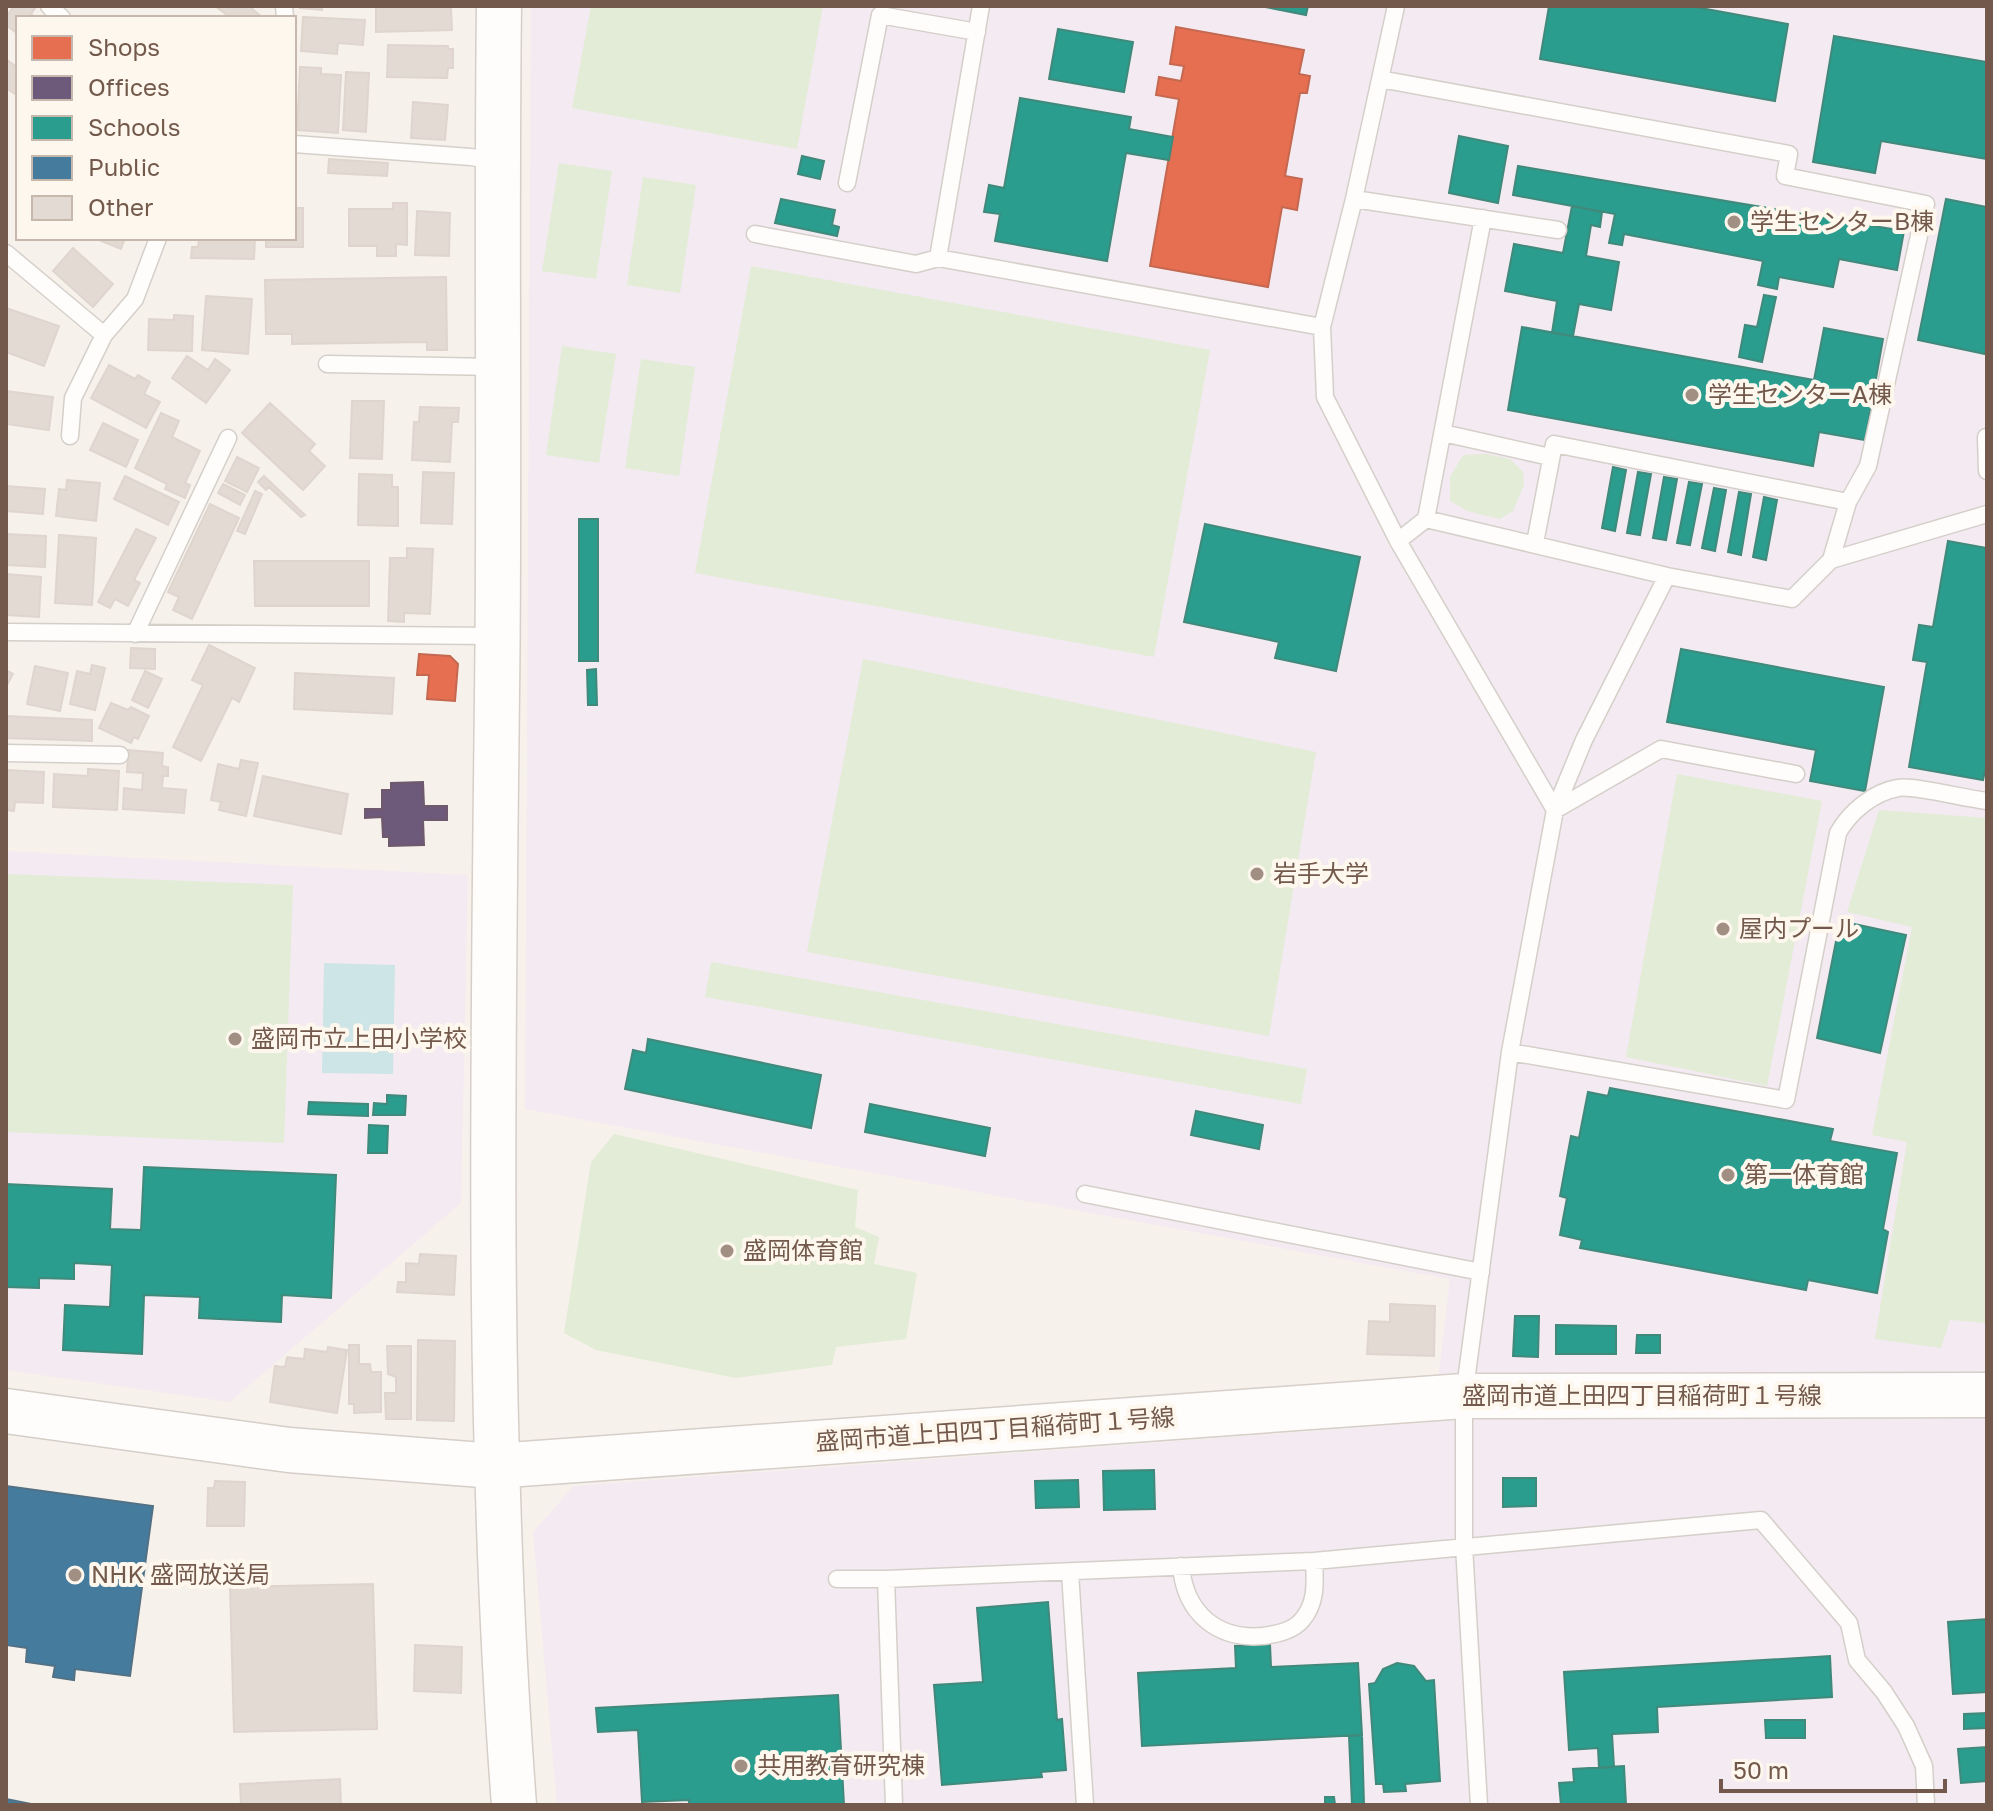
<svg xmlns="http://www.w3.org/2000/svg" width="1993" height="1811" viewBox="0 0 1993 1811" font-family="'Golos Text','Noto Sans JP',sans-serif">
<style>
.education{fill:#f3eaf2}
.green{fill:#e3ecd6}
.water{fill:#cde5e6}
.shops{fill:#e76f51;stroke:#c46850;stroke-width:2}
.offices{fill:#6d597a;stroke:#6f596c;stroke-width:2}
.schools{fill:#2a9d8f;stroke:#40897b;stroke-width:2}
.public{fill:#457b9d;stroke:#537185;stroke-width:2}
.building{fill:#e2dad3;stroke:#dfd5ce;stroke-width:2}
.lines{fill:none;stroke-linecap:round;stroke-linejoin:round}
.lane-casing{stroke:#d5cfc9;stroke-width:19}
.secondary-casing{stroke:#d6cec8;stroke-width:47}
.lane{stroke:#fefdfc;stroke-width:16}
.secondary{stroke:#fefdfc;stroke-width:44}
.poi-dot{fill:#a18f84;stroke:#fef7ed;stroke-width:3}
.labels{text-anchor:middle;stroke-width:8;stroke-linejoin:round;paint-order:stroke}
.poi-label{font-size:24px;fill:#73594c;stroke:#fef7ed;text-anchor:start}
.street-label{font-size:24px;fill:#73594c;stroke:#fef7ed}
</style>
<rect width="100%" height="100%" fill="#f6f2eb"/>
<!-- education -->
<path class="education" d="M531,6H1987V1371L1983,1395L1987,1416V1805H557L533,1532L574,1486L1433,1422L1450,1279L525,1109Z
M6,851L468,875L461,1203L230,1402L6,1370Z"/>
<!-- green -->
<path class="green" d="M591,6H823L797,149L572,108Z
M559,163L612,171L596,279L542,271Z
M643,177L696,185L680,293L627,285Z
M751,266L1210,350L1154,657L695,573Z
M562,346L616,354L599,463L546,455Z
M641,359L695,367L679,476L625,468Z
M1486,454L1510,459L1523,472L1524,485L1513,511L1500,519L1467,511L1450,501V477L1463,455Z
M863,659L1316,752L1269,1036L807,952Z
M1677,774L1822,801L1767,1086L1626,1057Z
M1879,810L1987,818V1323L1950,1320L1941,1348L1875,1339L1907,1142L1872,1135L1912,927L1847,912Z
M6,874L293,885L284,1143L6,1132Z
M711,962L1307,1069L1301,1104L705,997Z
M614,1134L858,1190L855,1227L879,1237L874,1264L917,1273L906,1339L836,1347L832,1365L736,1378L596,1350L564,1333L591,1162Z"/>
<!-- water -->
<path class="water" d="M324,963L395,965L393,1074L322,1073Z"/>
<!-- shops -->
<path class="shops" d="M1176,27L1304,50L1299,74L1310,76L1307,93H1300L1285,176L1302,179L1297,210L1282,207L1268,287L1150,266L1179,99L1156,95L1159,77L1181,81L1184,66L1170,64Z
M419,654L450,656L458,664L455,701L427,699L429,675H417Z"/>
<!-- offices -->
<path class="offices" d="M423,782L424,806H447V820H423L424,845L389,846V837H383L382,817L365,818V809H382V790H391V783Z"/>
<!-- schools -->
<path class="schools" d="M1260,6H1308L1306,15Z
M1549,6H1690L1788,24L1775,101L1540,59Z
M1058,29L1133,42L1124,92L1049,79Z
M1834,36L1987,62V159L1881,141L1875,173L1813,162Z
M1020,98L1131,117L1129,129L1173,137L1169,160L1126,153L1107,261L995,241L1000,214L984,212L989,185L1004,188Z
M1459,136L1508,146L1498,203L1449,193Z
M802,156L824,161L820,179L798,174Z
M1518,166L1904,231L1897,270L1839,259L1833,287L1779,277L1777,289L1758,285L1763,261L1624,234L1622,245L1609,243L1615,214L1513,195Z
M781,199L835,210L832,225L839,227L837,236L775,223Z
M1946,199L1987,207V342L1985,354L1918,340Z
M1572,206L1602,212L1600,227L1591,225L1586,256L1619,262L1611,310L1579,304L1573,336L1552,333L1557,301L1505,291L1514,244L1563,253Z
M1764,295L1776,297L1762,362L1739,357L1745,325L1757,327Z
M1522,327L1814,380L1824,328L1883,339L1865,440L1819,432L1813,466L1508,410Z
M1613,467L1626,470L1615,531L1602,528Z
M1638,472L1651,474L1640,535L1627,533Z
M1664,477L1677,479L1666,540L1653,538Z
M1689,482L1702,484L1690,545L1677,543Z
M1714,488L1726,490L1715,551L1702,548Z
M1739,492L1751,494L1741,555L1728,552Z
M1764,497L1777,500L1766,560L1753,557Z
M579,519H598V661H579Z
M1205,524L1360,557L1336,671L1275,658L1279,642L1184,622Z
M1948,541L1987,548V771H1985L1983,780L1909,767L1927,662L1913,660L1919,625L1933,627Z
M1681,649L1884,687L1865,791L1810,781L1816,750L1667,722Z
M596,669L597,705H588L587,670Z
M1840,921L1906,935L1880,1053L1817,1038Z
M648,1039L821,1075L811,1128L625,1089L633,1050L646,1053Z
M1610,1088L1833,1129L1830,1141L1897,1153L1883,1229L1888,1232L1877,1293L1808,1280L1806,1290L1580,1248L1582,1240L1560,1235L1567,1198L1560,1196L1571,1136L1579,1138L1588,1092L1608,1096Z
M387,1095L406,1096L405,1115H373L374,1103L387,1104Z
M309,1102L368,1104V1116L308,1114Z
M870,1104L990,1128L985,1156L865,1132Z
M1196,1111L1263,1125L1259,1149L1191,1135Z
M369,1125L388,1126L387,1153H368Z
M144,1167L336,1175L331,1298L282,1295L281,1322L199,1318L200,1297L144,1295L142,1354L63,1350L65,1305L110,1307L112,1265L74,1263V1279L39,1278V1288L6,1287V1184L112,1189L110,1229L141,1230Z
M1515,1316H1539L1538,1357L1513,1356Z
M1556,1325L1616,1326V1354H1556Z
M1637,1335H1660V1353H1636Z
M1154,1470L1155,1509L1104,1510L1103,1471Z
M1503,1478H1536V1506L1503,1507Z
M1078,1480L1079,1507L1036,1508L1035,1481Z
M1048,1602L1057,1720L1062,1719L1066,1770L1041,1772L1042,1777L942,1785L934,1685L983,1682L977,1608Z
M1987,1619V1692L1953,1694L1948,1622Z
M1270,1644L1271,1667L1358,1663L1362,1735L1142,1746L1138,1673L1236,1668L1235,1646Z
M1830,1656L1832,1697L1657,1707L1658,1732L1612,1734L1614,1767L1599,1768L1598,1748L1569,1750L1564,1672Z
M1397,1663L1414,1666L1426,1681L1434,1680L1440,1781L1405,1784L1406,1791L1384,1792L1383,1784H1376L1369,1684L1375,1683L1383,1669Z
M838,1695L844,1805H689V1800L642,1802L638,1730L598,1732L596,1708Z
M1987,1713V1728L1964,1729V1714Z
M1765,1720H1805V1738H1766Z
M1362,1735L1364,1805H1352L1349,1736Z
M1987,1747V1781L1961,1783L1958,1749Z
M1624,1766L1626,1805H1561L1559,1783L1574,1782L1573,1769Z
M1325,1797H1334L1335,1805H1325Z"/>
<!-- public -->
<path class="public" d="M6,1486L153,1506L130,1676L75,1669L74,1680L53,1677L55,1666L26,1662L27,1648L6,1645Z
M6,1799L36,1805H6Z"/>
<!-- building -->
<path class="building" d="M14,6L36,7L31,14L36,18H18V34L6,25V17Z
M215,6H249L263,18H231Z
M300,6H322V10L300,8Z
M376,6H446L451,8L452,30L376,32Z
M303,17L365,20L363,45L338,43L337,54L301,51Z
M388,45L448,46V49H453V68H448L447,78L387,77Z
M6,59L18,68V96L6,88Z
M300,67L321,68V74L341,75L338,133L297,130Z
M346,72L369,73L366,132L343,130Z
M413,102L448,105L445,140L411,138Z
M329,159L388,163L387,176L328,173Z
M393,203H407V245L396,244V256H377V246H349V209H393Z
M294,208H303V247H266V238H294Z
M417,211L450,213L449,256L415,255Z
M94,238H125L121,249Z
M199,238H255L254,259L191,258L192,247H198Z
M73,248L113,284L93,307L53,271Z
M446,277L447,350H427V342L292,344V334H266L265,280Z
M206,296L252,299L248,354L202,350Z
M6,308L59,326L44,366L6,352Z
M174,315L193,316L192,351L148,350L149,319L174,320Z
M187,356L208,370L215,359L230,370L206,403L172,378Z
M109,365L135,379L138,375L150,382L144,394L160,402L146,428L91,398Z
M6,391L53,397L49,430L6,424Z
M352,401H384L382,459L350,458Z
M270,403L315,444L309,451L325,466L303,490L242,433Z
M420,407L459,408L458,422H452L450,462L412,460L414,422H419Z
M161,413L179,421L172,437L200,451L185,483L190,485L185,498L165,489L167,484L135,468Z
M103,423L138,440L126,467L90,450Z
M237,457L259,468L247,492L225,481Z
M423,472L454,473L452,524L421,523Z
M359,474L392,475V487H398V526L358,525Z
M125,476L179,502L168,525L114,499Z
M264,476L305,515L301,517L269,487L266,490L258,482Z
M67,480L100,483L96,521L56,516L59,489L66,490Z
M223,484L245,495L240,505L218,493Z
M6,486L45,489L43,514L6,511Z
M255,491L262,494L245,534L237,531Z
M210,504L239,518L192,619L173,610L179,597L168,592Z
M136,529L156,538L134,580L140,583L128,606L115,599L110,608L98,602Z
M6,534L46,536L45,567L6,565Z
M59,535L96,538L92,605L55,603Z
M407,548L433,549L430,614L404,613V622L388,621L390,558H407Z
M254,561H369V606H255Z
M6,574L41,577L39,617L6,615Z
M209,645L255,668L239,702L232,698L201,761L173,747L203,685L192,680Z
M131,648L155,649V669L130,668Z
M92,665L105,668L95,710L70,704L77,671L90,674Z
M35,666L68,673L60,711L27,704Z
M6,670L13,674L6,687Z
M145,671L162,679L148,708L132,700Z
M295,673L394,678L392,714L294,709Z
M111,703L128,710L131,707L149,716L138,739L134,737L131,743L99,728Z
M6,716L92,720V741L6,738Z
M128,750L163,753L162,766L168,767V776H163L162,788L186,790L184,813L123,809L124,788L142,790L143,773L127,772Z
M241,760L258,763L246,816L219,810L221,802L211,800L218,764L239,769Z
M88,769L119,771L117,810L53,807L54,774L88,776Z
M6,770L44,772L43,803L15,802L14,811L6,810Z
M263,776L348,794L341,834L254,816Z
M420,1254L456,1256L454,1295L397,1292L398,1282H406V1263L419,1264Z
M1390,1304L1435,1306L1434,1356L1367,1354L1369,1321L1390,1322Z
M418,1340L455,1341L454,1421L417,1420Z
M349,1345H359V1364H370L371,1372H381V1412L354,1413V1404H349Z
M387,1346H411V1419H386L385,1393H396V1377L388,1374Z
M328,1347L347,1350L337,1413L270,1402L275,1366L285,1367L287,1357L304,1359L305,1349L327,1352Z
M215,1481L245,1482L244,1526H207L208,1488H214Z
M373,1584L377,1729L234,1732L230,1587Z
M415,1645L462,1647L461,1693L414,1691Z
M340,1779L341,1805H241L240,1784Z"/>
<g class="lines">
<defs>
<path id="lane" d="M49,6L62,18
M284,6L285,18
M981,6L938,258L1322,327
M1396,6L1354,199L1322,327L1325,397L1398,541L1555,810L1510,1052L1464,1396V1546L1479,1805
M1380,79L1789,154L1785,176L1926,204L1868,466L1848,502
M294,144L471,157L495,161
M847,183L880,15L977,32
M1354,199L1558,230
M755,234L916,264L938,258
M6,253L104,335L135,299L158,238
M327,364L497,367
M1443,433L1550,457
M70,436L73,398L104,335
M1986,437L1987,471
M1426,519L1667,576L1584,740L1555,810
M1398,541L1426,519L1483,218
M1535,543L1554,444L1848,502L1831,560L1792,599L1667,576
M1831,560L1987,514
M6,632L496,636
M135,634L228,438
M6,753L120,755
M1555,810L1661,749L1796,774
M1510,1052L1786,1100L1838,833C1849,813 1873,792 1898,788C1913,785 1967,799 1987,801
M1085,1194L1481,1272
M1181,1566C1185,1613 1217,1640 1263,1636C1277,1634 1293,1631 1302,1620C1317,1603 1315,1582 1314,1561
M1070,1572L1085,1805
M837,1579H886L1314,1561L1761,1520L1849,1623L1857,1660L1884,1692L1906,1726L1924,1766L1926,1805
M886,1579L894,1805"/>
<path id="secondary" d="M499,6C496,235 500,464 497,693C493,1064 486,1435 514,1805
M6,1411L289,1450L495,1466L1464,1396L1987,1395"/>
</defs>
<!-- lane casing -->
<use href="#lane" class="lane-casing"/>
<!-- secondary casing -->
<use href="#secondary" class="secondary-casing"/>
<!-- lane -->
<use href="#lane" class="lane"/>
<!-- secondary -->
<use href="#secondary" class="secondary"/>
</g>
<!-- markers -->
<g class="poi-dot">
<circle cx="1734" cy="222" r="8"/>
<circle cx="1692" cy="395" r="8"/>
<circle cx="1257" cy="874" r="8"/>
<circle cx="1723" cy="929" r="8"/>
<circle cx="235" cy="1039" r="8"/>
<circle cx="1728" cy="1175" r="8"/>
<circle cx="727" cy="1251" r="8"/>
<circle cx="75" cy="1575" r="8"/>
<circle cx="741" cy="1766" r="8"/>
</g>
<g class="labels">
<!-- poi labels -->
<g class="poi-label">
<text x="1750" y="230">学生センターB棟</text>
<text x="1708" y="403">学生センターA棟</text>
<text x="1273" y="882">岩手大学</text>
<text x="1739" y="937">屋内プール</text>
<text x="251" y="1047">盛岡市立上田小学校</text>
<text x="1744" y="1183">第一体育館</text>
<text x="743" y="1259">盛岡体育館</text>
<text x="91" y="1583">NHK 盛岡放送局</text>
<text x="757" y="1774">共用教育研究棟</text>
</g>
<!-- street labels -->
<g class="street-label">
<text x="1642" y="1404">盛岡市道上田四丁目稲荷町１号線</text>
<text transform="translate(995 1430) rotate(-4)" y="8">盛岡市道上田四丁目稲荷町１号線</text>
</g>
</g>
<!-- border -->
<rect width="1993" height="1811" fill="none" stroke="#73594c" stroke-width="16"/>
<!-- legend -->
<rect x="16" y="16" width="280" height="224" fill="#fef7ed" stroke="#c6b8ad" stroke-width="2"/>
<rect x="32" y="36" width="40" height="24" fill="#e76f51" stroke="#c6b8ad" stroke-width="2"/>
<text x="88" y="56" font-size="24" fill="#73594c">Shops</text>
<rect x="32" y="76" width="40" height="24" fill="#6d597a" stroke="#c6b8ad" stroke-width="2"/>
<text x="88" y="96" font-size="24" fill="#73594c">Offices</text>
<rect x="32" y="116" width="40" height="24" fill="#2a9d8f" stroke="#c6b8ad" stroke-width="2"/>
<text x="88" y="136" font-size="24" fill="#73594c">Schools</text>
<rect x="32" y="156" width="40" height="24" fill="#457b9d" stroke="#c6b8ad" stroke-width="2"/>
<text x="88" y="176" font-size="24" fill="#73594c">Public</text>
<rect x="32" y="196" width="40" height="24" fill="#e2dad3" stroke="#c6b8ad" stroke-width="2"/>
<text x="88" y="216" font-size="24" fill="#73594c">Other</text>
<!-- scale -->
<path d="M1721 1779v12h224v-12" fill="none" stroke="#73594c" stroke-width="4"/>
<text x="1733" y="1779" font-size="24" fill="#73594c" stroke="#fef7ed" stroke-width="6" paint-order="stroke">50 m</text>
</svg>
